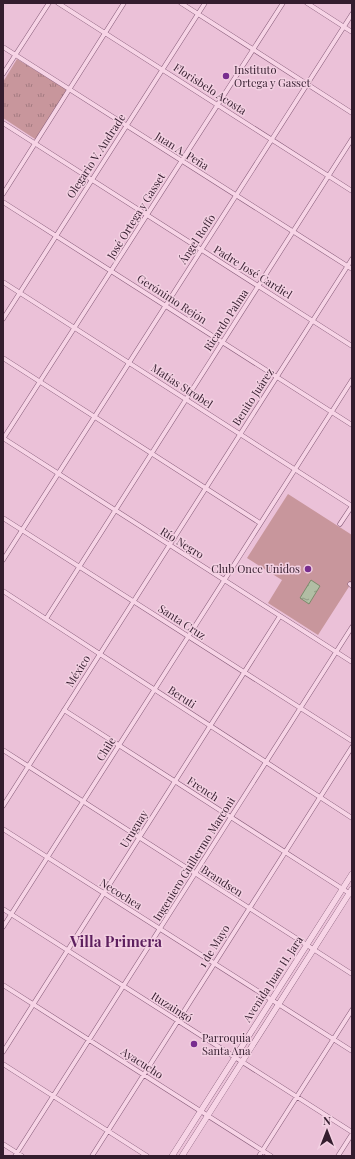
<svg xmlns="http://www.w3.org/2000/svg" width="355" height="1159" viewBox="0 0 355 1159" font-family="'Playfair Display',serif">
<style>
.park{fill:url(#park-tufts)}
.pitch{fill:#c8969c}
.water{fill:url(#water-ripples);stroke:#7b8b6b}
.lines{fill:none;stroke-linecap:round;stroke-linejoin:round}
.street-casing{stroke:#845a77;stroke-width:5}
.secondary-casing{stroke:#653d5a;stroke-width:6}
.street{stroke:#f7d4e6;stroke-width:4}
.secondary{stroke:#f7d4e6;stroke-width:5.5}
.poi-dot{fill:#782d8f;stroke:#f3d0e2;stroke-width:1.5}
.labels{text-anchor:middle;stroke-width:3;stroke-linejoin:round;paint-order:stroke}
.poi-label{font-size:11px;fill:#341d2e;stroke:#f3d0e2;text-anchor:start}
.street-label{font-size:11px;fill:#341d2e;stroke:#f3d0e2}
.district-label{font-size:15px;font-weight:bold;fill:#5d1f5e;stroke:#f3d0e2}
</style>
<defs>
<pattern id="park-tufts" width="24" height="20" patternUnits="userSpaceOnUse"><rect width="24" height="20" fill="#c8969c"/><path d="M3 7l-1-3M5 7V3M7 7l1-3M15 17l-1-3M17 17v-4M19 17l1-3" fill="none" stroke="#a37a80"/></pattern>
<pattern id="water-ripples" width="26" height="14" patternUnits="userSpaceOnUse"><rect width="26" height="14" fill="#b1bea4"/><path d="M2 4q2-2 4 0t4 0M15 11q2-2 4 0t4 0" fill="none" stroke="#919a86"/></pattern>
</defs>
<rect width="100%" height="100%" fill="#ebc1d8"/>
<!-- park -->
<path class="park" d="M17,59L69,91L38,141L3,118V82Z"/>
<!-- pitch -->
<path class="pitch" d="M288,494L352,535V582L318,635L268,603L282,580L247,558Z"/>
<!-- water -->
<path class="water" d="M311,580L320,586L309,604L300,598Z"/>
<g class="lines">
<defs>
<path id="street" d="M58,3L352,191
M181,3L352,113
M307,3L352,32
M3,47L352,269
M3,74L49,3
M3,123L352,346
M3,194L124,3
M3,202L352,425
M3,282L352,506L340,524
M3,319L205,3
M3,358L260,523
M3,438L352,662
M3,439L283,3
M3,518L352,741
M3,560L352,14
M350,584L352,586
M3,591L352,818
M46,619L352,139
M64,710L352,895
M3,750L352,974
M3,806L352,259
M3,829L352,1051
M3,909L352,1132
M3,927L352,380
M3,985L271,1156
M3,1052L280,616
M3,1064L147,1156
M3,1144L22,1156
M15,1156L352,627
M92,1156L352,747
M259,1156L352,1010
M338,1156L352,1134"/>
<path id="secondary" d="M172,1156L352,874
M182,1156L352,889"/>
</defs>
<!-- street casing -->
<use href="#street" class="street-casing"/>
<!-- secondary casing -->
<use href="#secondary" class="secondary-casing"/>
<!-- street -->
<use href="#street" class="street"/>
<!-- secondary -->
<use href="#secondary" class="secondary"/>
</g>
<!-- markers -->
<g class="poi-dot">
<circle cx="226" cy="76" r="4"/>
<circle cx="308" cy="569" r="4"/>
<circle cx="194" cy="1044" r="4"/>
</g>
<g class="labels">
<!-- poi labels -->
<g class="poi-label">
<text x="234" y="74">Instituto<tspan x="234" dy="13">Ortega y Gasset</tspan></text>
<text x="300" y="573" text-anchor="end">Club Once Unidos</text>
<text x="202" y="1042">Parroquia<tspan x="202" dy="13">Santa Ana</tspan></text>
</g>
<!-- street labels -->
<g class="street-label">
<text transform="translate(210 89) rotate(33)" y="4">Florisbelo Acosta</text>
<text transform="translate(182 151) rotate(32)" y="4">Juan A. Peña</text>
<text transform="translate(96 156) rotate(-57)" y="4">Olegario V. Andrade</text>
<text transform="translate(136 216) rotate(-58)" y="4">José Ortega y Gasset</text>
<text transform="translate(197 239) rotate(-57)" y="4">Ángel Roffo</text>
<text transform="translate(253 272) rotate(32)" y="4">Padre José Cardiel</text>
<text transform="translate(172 299) rotate(33)" y="4">Gerónimo Rejón</text>
<text transform="translate(226 320) rotate(-57)" y="4">Ricardo Palma</text>
<text transform="translate(182 386) rotate(33)" y="4">Matías Strobel</text>
<text transform="translate(253 397) rotate(-57)" y="4">Benito Juárez</text>
<text transform="translate(182 543) rotate(32)" y="4">Río Negro</text>
<text transform="translate(182 622) rotate(33)" y="4">Santa Cruz</text>
<text transform="translate(78 671) rotate(-58)" y="4">México</text>
<text transform="translate(182 697) rotate(33)" y="4">Beruti</text>
<text transform="translate(106 749) rotate(-58)" y="4">Chile</text>
<text transform="translate(203 789) rotate(33)" y="4">French</text>
<text transform="translate(134 829) rotate(-58)" y="4">Uruguay</text>
<text transform="translate(194 859) rotate(-58)" y="4">Ingeniero Guillermo Marconi</text>
<text transform="translate(222 881) rotate(33)" y="4">Brandsen</text>
<text transform="translate(121 894) rotate(32)" y="4">Necochea</text>
<text transform="translate(214 946) rotate(-58)" y="4">1 de Mayo</text>
<text transform="translate(273 979) rotate(-57)" y="4">Avenida Juan H. Jara</text>
<text transform="translate(172 1007) rotate(32)" y="4">Ituzaingó</text>
<text transform="translate(142 1063) rotate(33)" y="4">Ayacucho</text>
</g>
<!-- district labels -->
<g class="district-label">
<text x="116" y="947">Villa Primera</text>
</g>
</g>
<!-- border -->
<rect width="355" height="1159" fill="none" stroke="#341d2e" stroke-width="8"/>
<!-- north arrow -->
<g transform="translate(327 1131)" stroke="#f3d0e2" stroke-width="3" paint-order="stroke">
<path d="M0-3L7 15L0 10L-7 15Z" fill="#341d2e"/>
<text y="-6" font-size="11" font-weight="bold" text-anchor="middle" fill="#341d2e">N</text>
</g>
</svg>
